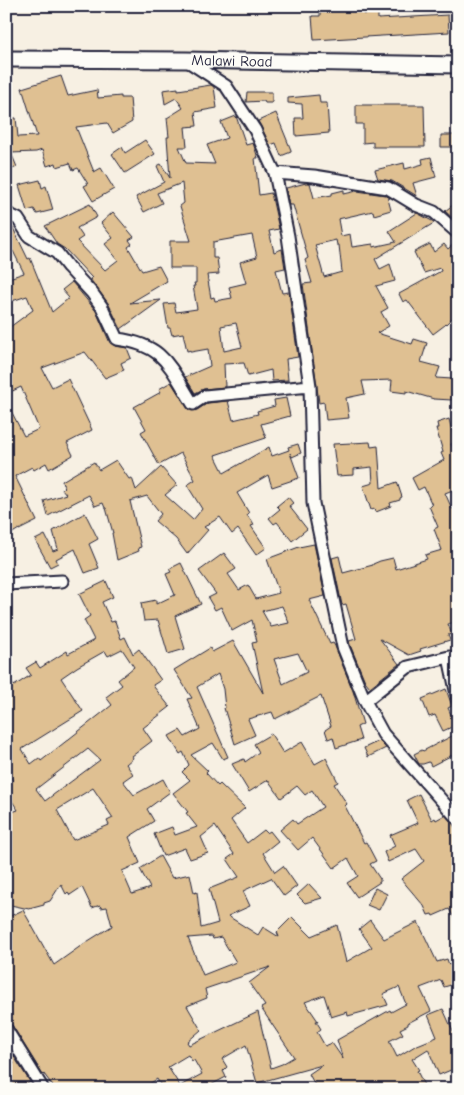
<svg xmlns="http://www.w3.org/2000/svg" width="464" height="1095" viewBox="0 0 464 1095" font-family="'Comic Neue',sans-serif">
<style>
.building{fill:#dfc092;stroke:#22223b;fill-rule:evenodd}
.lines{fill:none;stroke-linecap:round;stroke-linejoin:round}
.minor-casing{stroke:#22223b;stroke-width:15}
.major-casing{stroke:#22223b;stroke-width:19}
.minor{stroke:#fdfcf7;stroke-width:11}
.major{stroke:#fdfcf7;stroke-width:15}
.labels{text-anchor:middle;stroke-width:4.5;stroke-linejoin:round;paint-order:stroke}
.street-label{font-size:15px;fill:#22223b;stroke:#fdfcf7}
</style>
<rect width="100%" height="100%" fill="#f7f0e3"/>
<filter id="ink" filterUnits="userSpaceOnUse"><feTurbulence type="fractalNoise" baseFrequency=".02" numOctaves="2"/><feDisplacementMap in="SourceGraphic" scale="10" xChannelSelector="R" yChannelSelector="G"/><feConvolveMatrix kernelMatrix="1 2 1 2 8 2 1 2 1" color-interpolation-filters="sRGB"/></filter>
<g filter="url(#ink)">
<!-- building -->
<path class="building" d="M364,7V14L378,13V19L448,15L449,32L314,40L312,16H320V10Z
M61,76L68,96L97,90L98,98L121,96V98H130L132,122L113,133L107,123L76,127L94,172L101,168L114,189L93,201L84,186L88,184L78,168L73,170L70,163L57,167L56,163L47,166L42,150L36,152L11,153L17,167L6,172V118H16L18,137L37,136L22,88Z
M211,85L214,87L217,108L195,112L197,126L185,127L187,147H179L186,163L215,164L207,145L227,138L221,122L236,116L246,145L253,143L258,158H255L259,195L271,193L279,229L269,231L274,252L282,249L285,268L276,270L282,293L289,292L298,357L286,359L288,380L272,381L271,370L248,376L244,363L224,364L225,387L204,389L195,393L185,377L210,366L208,349L191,352V350L187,351L183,333L172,335L170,328H168L164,304L174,303L176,312L197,309L193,286H195L194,283H196V268H170V241H191L180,206L184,203L182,183L157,193L162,203L144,212L136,197L164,182L157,166L161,164L170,178L167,137H169L167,118L183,108L176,98L165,104L163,90L178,88V90ZM252,235L257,257L240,262L246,283L229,287L232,298L215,301L214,297L211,298L207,275L219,274L217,258H213V242ZM236,323L242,347L224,351L221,326Z
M247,92H272V103H265L264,101L246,102Z
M319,95L320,103H327L329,133L296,136L295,118H303L302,104L288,103V98Z
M356,105H424L425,147H373V142L363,143V124H356Z
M276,113L291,150V152L281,156L276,143L270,145L258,121Z
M441,135H458V147H441Z
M145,140L155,154L125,173L112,154L122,147L125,153Z
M431,157L436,177L413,183L417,196L392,181L378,179L375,170L404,163L405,169L423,164L422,159Z
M40,180L42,188L46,186L53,210L37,214L34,209L27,211L19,185Z
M306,183H310L314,198L332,195V193L344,190V194L357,191L385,195L390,198L388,199L391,210L374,215L373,211L338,219L341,236L350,234L352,247L373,244V247L396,242L389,231L417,213L434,222V223L375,259L380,269L390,264L395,281L376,286L388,308L381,312L389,326L377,333L412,344L414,339L427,343L421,362L440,367L436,378L452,379V400L434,399L406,391V393L391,391L392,380L362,381L365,394L346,398L349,418L326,420L324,402L319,403L318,395L303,284L312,283L305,260L308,258L293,205H289L286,188ZM336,240L337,245H339L342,272L324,277L315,245Z
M458,201V223L445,211Z
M90,204L97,217L77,228L83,237L77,241L105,270L118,260L105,244L113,238L101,223L113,212L134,237L129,240L132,244L128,247L142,271L159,266L167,281L130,303L161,300L121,329L108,303L90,279L92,278L65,249L57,244L45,226Z
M12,226L28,259L30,258L52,312L69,298L62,290L72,282L96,311L110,343L115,346L127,348L131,358L121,363L124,370L105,378L85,352L42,368L52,387L68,379L92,430L67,443L73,455L49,469L46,463L34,470L32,467L15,476L37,521L19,530V529L6,537V401L24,436L39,429L21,387L6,394V327H10L33,310L27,296L6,303V279L24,273L13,251L6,254V229Z
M458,240V312L445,325L433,334L407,300L403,302L399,294L441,271L440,268L424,273L414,252L430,244L434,252L444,244L448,249Z
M171,382L189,410H197L208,403L228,401L233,420L258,414L257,411L275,406L274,400L286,398L290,416L261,424L266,438L215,455L224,473L269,447L272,456L289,450L288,447L298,444L301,453L292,457L290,453L299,478L272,487L268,475L237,493L249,513L247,515L254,525L251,526L266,548L256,555L238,529L232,534L220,517L204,527L208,530L187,554L176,539L155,521L161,514L147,496L130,501L141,547L138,548L139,551L117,560L112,533H113L106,508H105L103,503L95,506L89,495L48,516L44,501L66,494L62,489L64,487L62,481L94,462L99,470L116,460L129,479L132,478L136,490L161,467L177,485L165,495L193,520L202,509L187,485L195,480L181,453L159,465L141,432L146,429L134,407L161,392L159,389Z
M449,419L455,443L451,444L458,459V488L445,493L452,509L458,507V621L448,624L452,634L448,635L450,640L420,649L421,651L409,655L380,639L399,664L370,687L365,681L350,645L349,641L356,639L346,604L342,605L332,558L339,556L343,573L373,565V564L380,561L393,558L396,569L427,559L425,555L442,550L434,529L438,527L429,506L432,505L424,487L418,490L412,478L444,460L441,453L443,452L436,428H438L437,423Z
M370,442L371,447L378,446L381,488L397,482L402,497L400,498V500L390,503L391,506L376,512L375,509L371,510L363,486L373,483L372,467L354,469V475L337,476L333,444Z
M288,497L293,503L289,506L307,529L292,541L277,522L274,524L269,518L280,509L277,506Z
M85,513L98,539L89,544L99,568L85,573L75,549L56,559L58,563L50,567L35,540L45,535L53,551L58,549L53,531Z
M314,544L325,596L309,600L330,644L333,643L335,646L353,691L363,724L357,727L361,740L336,748L333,737L328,739L325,730L331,726L321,696L275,719L272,712L248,719L255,735L235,744L224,708H225L223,689L218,674L197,687L228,757L223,759L213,743L191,755L208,771L206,773L218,786L220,784L245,808L231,820L247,843L264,830L267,833L270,831L278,841L263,853L275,872L283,866L297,886L284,896L271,878L243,891L250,906L228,916L258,935L263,927L279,937L277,932L292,917L311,936L337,925L346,962L372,947L359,929L370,920L384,939L418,922L437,962L447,959L449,965L458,962V983L444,987L441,980L420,988L431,1011L408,1023V1025L400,1029L403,1034L389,1041L397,1057L415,1046L437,1037L428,1015L443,1009L453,1031L458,1029V1067L439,1075L428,1049L412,1059L419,1070L417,1071L426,1089H317L309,1074L322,1065L257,1083L246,1045L222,1059L227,1067L223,1071L226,1077L209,1086L210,1089H163L157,1079L141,1089H55L44,1074L43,1075L12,1025L6,1022V918L23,910L54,965L85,943L112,926L107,907L101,908L100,905L92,908L82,887L70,895L68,892L66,894L61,884L50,901L44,903V905L29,909L6,904V814L18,810L6,792V785L13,781L6,768V686L11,682L14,686L31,675L26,668L36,662L40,668L67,651L68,654L94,640L84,620L90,616L79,594L106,581L113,597L102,602L111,622L115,621L121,639L125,637L133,654L139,649L161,680L153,685L154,687L170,707L143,728L152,741L132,756L133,758L126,764L133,774L123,781L134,795L163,779L170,792L147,809L154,821L129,837L140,863L122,871L132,894L150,888L140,869L160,856L172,878L190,874L194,893L197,892L201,928L218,923L209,889L239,877L227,859L234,854L215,826L201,837L208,853L190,859L185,848L163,856L154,834L172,827L175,835L197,827L186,813L188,812L173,793L190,780L182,772L189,765L183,752L180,754L169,736L180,730L185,737L200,729L187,699L192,698L174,670L210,648L212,652L233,641L263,693L252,643L257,642L252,620L232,631L221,607L215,610L208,598L216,594L199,571L224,553L236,569L228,574L239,590L248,585L256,599L279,593L267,559L299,547ZM282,606L289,623L271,627L262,611ZM122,649L134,667L118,680L122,685L106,697L112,705L41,761L39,758L31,764L22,749L83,711L61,678L77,667L105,651L108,656ZM298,653L307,672L283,684L274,659ZM88,749L100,760L45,801L36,789ZM93,788L113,818L107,821L109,825L73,840L57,810ZM212,936L213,939L221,937L236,962L203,975L188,938ZM270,967L249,983L265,1006L261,1008L294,1057L282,1064L271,1068L258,1012L189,1045L187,1042L201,1030L187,1006L207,998L205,989ZM399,987L406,1004L391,1012L390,1010L337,1040L343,1059L332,1043L325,1046L317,1032L321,1029L316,1021H318L305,1002L324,995L331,1017L347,1012L348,1016L388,1005L383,994ZM188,1055L192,1061L194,1060L202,1074L180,1086L168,1067Z
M181,563L201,604L175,616L185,649L168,654L158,620L144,621L141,603L156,600V604L175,595L166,574L171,572L169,569Z
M446,689L452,706L448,708L456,725L443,731L435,715L429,717L422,699Z
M271,734L283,753L302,742L315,764L326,758L338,782L334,784L347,804L345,806L364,843L366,842L376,861L370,864L380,879V882L357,897L347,883L358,876L348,858L334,868L312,838L298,850L280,830L293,819L297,824L323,807L312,790L305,795L297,786L281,798L268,780L249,792L232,764L244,759L245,762L259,752L254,744Z
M452,736L458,746V752L431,766L429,762L423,764H419L414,754L422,750L423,751Z
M379,741L386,748L368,757L364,748Z
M419,794L432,820L435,818L436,820L445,815L453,824L458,834V924L449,909L433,916L432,914L428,915L424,906L401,879L424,861L416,849L388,862L384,852L395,846L390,835L418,823L407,800Z
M309,884L322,898L305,903L297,895Z
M375,888L387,894L379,910L367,905Z
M6,1044L30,1082L27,1084L30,1089H6V1068L14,1064Z"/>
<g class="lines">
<defs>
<path id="minor" d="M186,60L226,86L255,130L275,173L288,236L310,386L313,503L343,647L365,701L383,734L458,819
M275,173L314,176L388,188L416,205L434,212L458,233
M6,213L18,219L29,236L57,253L68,267L92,293L102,307L117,339C165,345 169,366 193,404L205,396L310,386
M6,584L62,581
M365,701L408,667L449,657L458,700
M6,1029L43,1089"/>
<g id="major">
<path id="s1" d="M6,59L186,60L458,65"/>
</g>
</defs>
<!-- minor casing -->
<use href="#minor" class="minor-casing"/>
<!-- major casing -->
<use href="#major" class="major-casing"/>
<!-- minor -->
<use href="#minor" class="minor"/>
<!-- major -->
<use href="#major" class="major"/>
</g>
</g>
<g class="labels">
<!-- street labels -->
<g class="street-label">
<text dy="5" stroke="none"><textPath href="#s1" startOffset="226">Malawi Road</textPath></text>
</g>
</g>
<!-- margin -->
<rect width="464" height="1095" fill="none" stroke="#fdfcf7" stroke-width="25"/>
<rect x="12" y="12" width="439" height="1070" fill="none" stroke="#22223b" stroke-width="2" filter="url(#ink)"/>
</svg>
